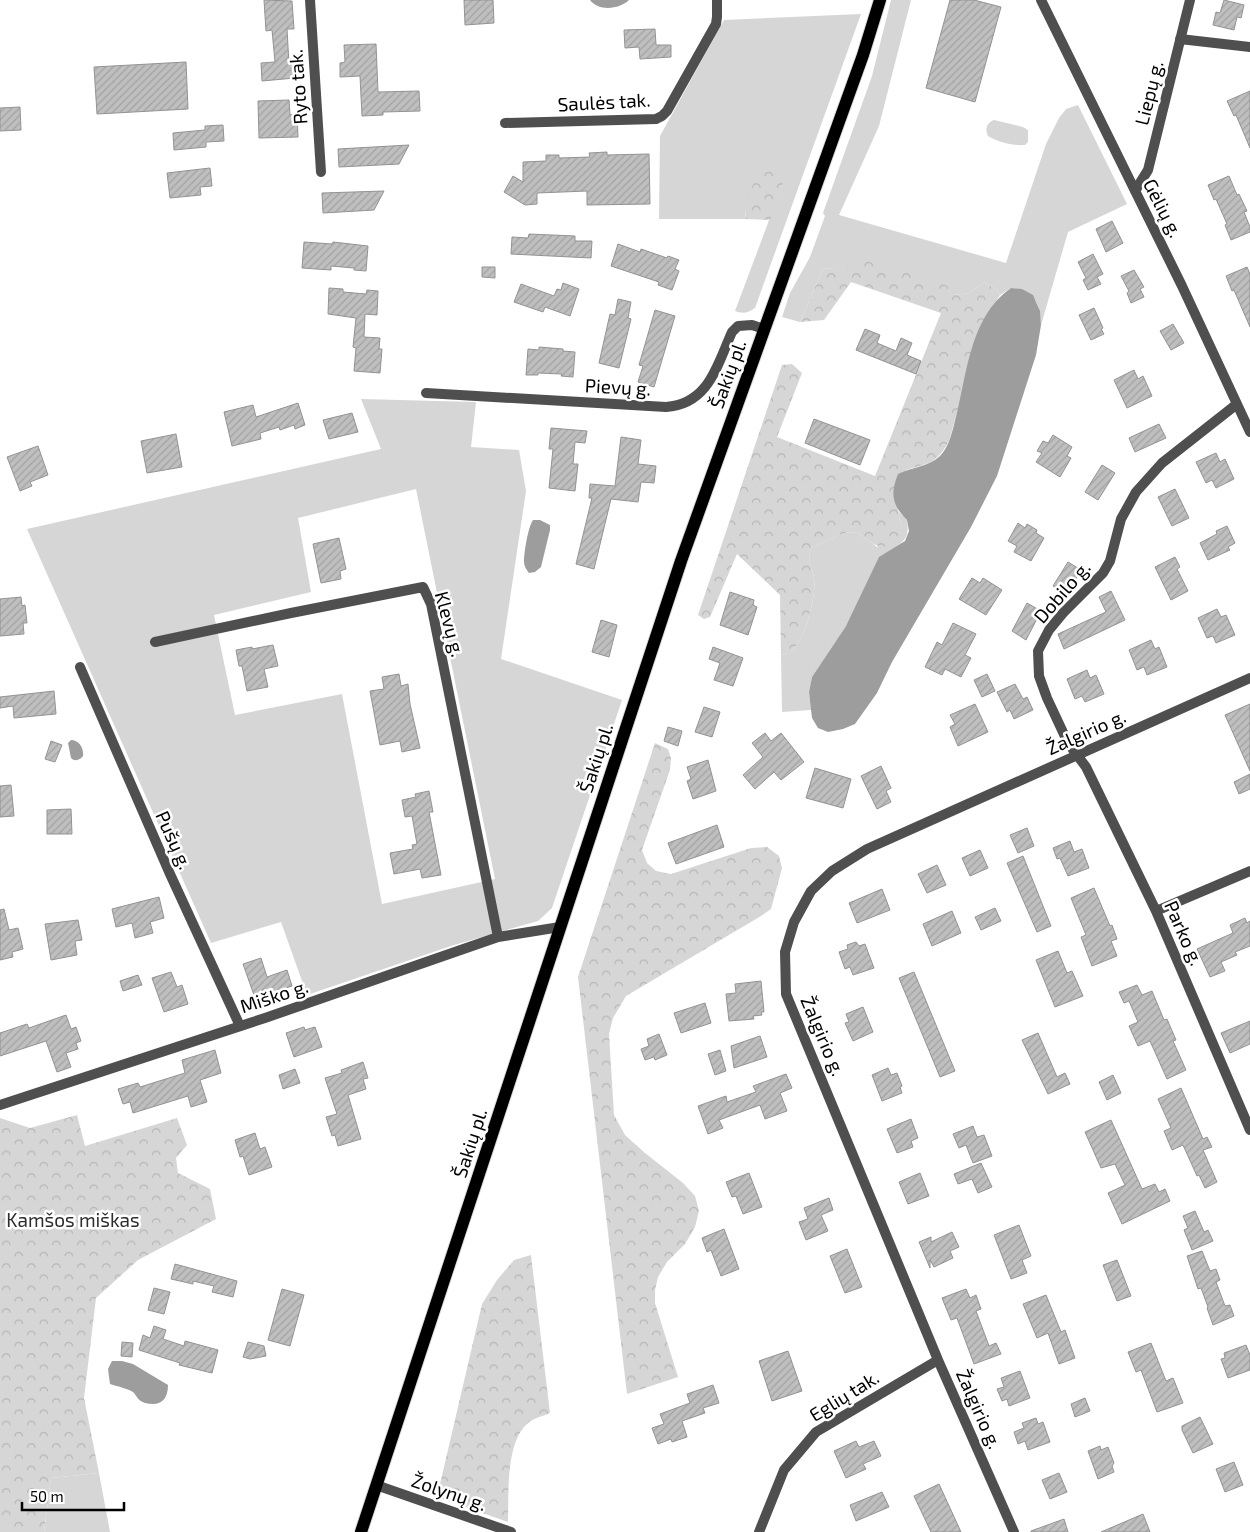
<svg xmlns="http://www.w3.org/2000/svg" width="1250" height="1532" viewBox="0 0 1250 1532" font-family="'Exo 2',sans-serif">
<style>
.grass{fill:#d6d6d6;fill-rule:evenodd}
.forest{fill:url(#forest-crowns)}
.water{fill:#9d9d9d}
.building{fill:url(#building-hatch);stroke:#939393}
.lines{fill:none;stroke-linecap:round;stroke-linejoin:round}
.primary-casing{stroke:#dbdbdb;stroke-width:14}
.minor{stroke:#4f4f4f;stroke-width:10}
.primary{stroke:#000;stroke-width:12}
.labels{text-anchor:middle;stroke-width:5;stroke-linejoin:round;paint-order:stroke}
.street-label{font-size:19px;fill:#000;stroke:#fff}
.park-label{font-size:19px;fill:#2d2d2d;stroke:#fff}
</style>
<defs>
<pattern id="forest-crowns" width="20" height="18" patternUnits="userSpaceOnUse" patternTransform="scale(1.25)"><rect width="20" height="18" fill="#d6d6d6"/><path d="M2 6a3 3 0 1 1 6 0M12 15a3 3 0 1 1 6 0" fill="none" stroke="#b6b6b6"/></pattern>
<pattern id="building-hatch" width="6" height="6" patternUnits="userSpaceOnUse" patternTransform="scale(1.25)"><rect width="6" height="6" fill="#bfbfbf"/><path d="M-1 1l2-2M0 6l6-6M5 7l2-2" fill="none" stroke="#a2a2a2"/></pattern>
</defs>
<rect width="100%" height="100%" fill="#fff"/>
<!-- grass -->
<path class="grass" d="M891,0H911L879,126L839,215L1006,263L1046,144L1059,118L1066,109L1078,105L1127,204L1068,232L1041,325C1040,303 1035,290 1011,288L1000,295L997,290L984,282L970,293L954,295L833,268L823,269L800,322L782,317L790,293L810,257L825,216L823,213L872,76Z
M861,14L755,308C748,313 743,314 735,311L783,183L745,212L746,219H659L660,136L724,20Z
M994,120L1023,127L1028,130V142L1025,145C1014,146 997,142 988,136C985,129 986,123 994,120Z
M361,399L476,402L471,447L519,450L526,491L501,659L622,700L552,908L538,921L454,945L307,995L281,922L211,943L27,529L381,449ZM416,489L495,879L382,904L342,694L235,715L214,615L311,592L298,518Z
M898,511L907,520C909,535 907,540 894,548L846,626L812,677L809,692L811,710L782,712L781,655C784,654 788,653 791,651C805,642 817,594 814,578C812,563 806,566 811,548L844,533L857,532L877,547L901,525Z
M99,1473L110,1532H44L51,1478Z"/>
<!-- forest -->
<path class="forest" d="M765,166L778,167L783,183L770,220L746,219C743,203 754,178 765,166Z
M854,258L918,274L946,285L954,295L970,293L984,282L997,290L1000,295L982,323L949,441C937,463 930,463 906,470L898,511L901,525L898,540C880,554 872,543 857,532L844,533L811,548C806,566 812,563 814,578C817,594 805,642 791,651C789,653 784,654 781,655L780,595L737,554L710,617L704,619L698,615L782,365L792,364L802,373L777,437L875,476L941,313L851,282L824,320L800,322L823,269L833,268L845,269Z
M655,743L668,749L671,758L670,770L642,850L647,863L656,871L671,874L751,848L767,847L779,856L782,868L771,909L761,916L626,996L613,1018L609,1034L614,1115L625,1135L645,1153L683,1183L695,1196L699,1211L695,1227L685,1244L667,1262L658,1277L655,1290V1303L678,1377L627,1394L578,977Z
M77,1115L85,1146L177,1118L187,1145L176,1158L178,1173L210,1189L216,1219L138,1260L96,1298L84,1398L99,1473L51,1478L44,1532H0V1118L30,1128Z
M531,1255L550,1413C544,1416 533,1418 528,1423C505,1443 509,1493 508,1522L437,1497L482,1304L497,1280L514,1260Z"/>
<!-- water -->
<path class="water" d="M590,0H629C620,9 599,12 590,0Z
M1011,288L1022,289L1033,295L1040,311L1041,325L1036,355L997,476L971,527L892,662L877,693L855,724L843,729L828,732L818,728L812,718L811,710L809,692L812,677L846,626L879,557L905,541L909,531L907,520C892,505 890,494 898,474C912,467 928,467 940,456C948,448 951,436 954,425C967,379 968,318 1011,288Z
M533,520H540L550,525V530L541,567L535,572L529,573C526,569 524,566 524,562C524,553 528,527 533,520Z
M71,740C79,740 84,748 83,756C80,760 75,762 71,758L68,743Z
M112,1361H122L133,1364L168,1385C168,1400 160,1407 145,1403C138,1401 137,1396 133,1392C129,1389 116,1386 110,1384L108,1369Z"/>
<!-- building -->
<path class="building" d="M264,0L292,1L294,29H287L289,64H294L295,78L262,81L261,63L275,62L272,30L266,31Z
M464,0H493L494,23L465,25Z
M950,0H974L1001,7L975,102L926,88Z
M1224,0L1244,5L1241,18L1237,17L1234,30L1213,25L1216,12L1220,13Z
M655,29L656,45H671V57L640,59L639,47L625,48L624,30Z
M376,44L378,92L419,91L420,111L383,112V115L362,116L360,76L340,77V63L345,62L344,45Z
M186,62L188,109L97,114L94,67Z
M1250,91V148L1236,115L1234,116L1227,101Z
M289,100L290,115L297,114L298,137L259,138L258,101Z
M20,107L21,130L0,131V108Z
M223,125L224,141L206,142V147L174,150L173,133L205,130V126Z
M409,145L399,164L339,167L338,149Z
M607,152V155L649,154L650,204L587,205V191L537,193V204L525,205L504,192L513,176L523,182V162L546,161V155H559V158L590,157L589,153Z
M210,168L212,186L200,187L201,195L170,198L167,173Z
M1229,176L1237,195L1239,194L1247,211L1244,212L1250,227V232L1231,240L1225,225L1227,224L1216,199L1214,200L1208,185Z
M384,191L374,210L323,213L322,193Z
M1112,221L1123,243L1106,252L1096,229Z
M529,234L575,236V241H592L591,258L511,254L512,237L528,238Z
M304,242L332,244L333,242L368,246L366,271L354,270V268L331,266V270L302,268Z
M618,244L640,252L641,249L667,258L668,256L679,260L675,269L679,271L672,290L658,285L659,282L611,266Z
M1093,254L1103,274L1097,277L1101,284L1088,290L1083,280L1086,278L1078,262Z
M482,267H495V278L482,277Z
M1247,267L1250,274V327L1234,290L1232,291L1226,276Z
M1134,270L1144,287L1140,289L1144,297L1131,303L1127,293L1129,291L1121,276Z
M563,283L579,289L570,316L545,307L543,312L514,302L521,284L554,296L557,289L561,290Z
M329,288L343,289V292L366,294L367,290L378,291L377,315L365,314L364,337L380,338L379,349H382L380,373L354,371L356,348L353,347L356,318L328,314Z
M618,299L631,302L628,318L631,319L619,368L599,363L610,314L615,315Z
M1094,308L1103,328L1101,329L1104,334L1091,340L1079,315Z
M655,310L675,316L654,387L638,382L643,366L639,365Z
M1173,324L1184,343L1171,350L1160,331Z
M865,329L880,335L877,343L896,351L901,338L912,343L907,355L921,361L916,374L856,350Z
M539,347L563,349V351L575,352L573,377L561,376L562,374L538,373V375H526L528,349L539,350Z
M1134,370L1138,379L1143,376L1152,396L1127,408L1114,380Z
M298,403L305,425L295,429L294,425L280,430L279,427L260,433L261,439L232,446L224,412L253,405L256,417Z
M352,413L358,432L329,439L323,420Z
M814,419L870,440L860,465L805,443Z
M1159,424L1166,438L1135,452L1129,438Z
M551,428L587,431L585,443L575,442L573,464H578L575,491L549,488L553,449H549Z
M176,434L182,467L147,473L141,441Z
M1053,435L1072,447L1067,456L1071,458L1060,477L1036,462L1042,453L1037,451L1043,441L1048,443Z
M621,437L641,440L638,464L656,466L654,483L641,482L638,502L611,499L594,569L576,564L592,498H589L590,484L615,486Z
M38,446L48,475L30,482L32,486L20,491L7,457Z
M1216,453L1220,462L1225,459L1234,479L1216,488L1212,480L1206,483L1196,462Z
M1102,465L1115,473L1098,500L1085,492Z
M1175,489L1189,518L1172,526L1158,497Z
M1018,523L1025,528L1027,524L1037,530L1036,533L1044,538L1031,561L1014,552L1017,546L1008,541Z
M1227,526L1235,543L1228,547L1230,550L1208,560L1200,543L1217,534L1216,531Z
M339,538L346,569L340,571L341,579L321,583L313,544Z
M1175,557L1180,567L1177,569L1188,591L1171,600L1155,567Z
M1068,562L1081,570L1072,585L1075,587L1070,596L1053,586Z
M972,578L980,583L983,578L1002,590L986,615L959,599Z
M1111,591L1125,620L1064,649L1058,634L1106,612L1099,597Z
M730,592L754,600L753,605L757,607L748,635L720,625Z
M21,597L22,606L25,605L27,623H23L24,634L0,636V599Z
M1027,603L1041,611L1026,640L1012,631Z
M1217,609L1221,617L1226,615L1235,635L1216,643L1213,636L1207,638L1198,618Z
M601,620L617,625L609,657L592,652Z
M953,623L976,634L965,655L971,658L961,677L945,669L942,675L925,667L937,642L942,645Z
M1151,640L1155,649L1159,647L1167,667L1147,675L1144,667L1137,670L1129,650Z
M273,645L278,666L264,669L268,687L247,691L242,666H239L236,650L252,647V649Z
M713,647L743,658L733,686L714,680L720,663L709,659Z
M1087,670L1090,678L1096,675L1104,694L1085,702L1082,696L1075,699L1067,679Z
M399,674L401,686L408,684L410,704L420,748L402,752L400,741L380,745L370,691L384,689L382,677Z
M987,674L995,691L982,697L974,680Z
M1015,684L1023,699L1027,697L1033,710L1014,719L1010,710L1007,712L997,692Z
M54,691L56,714L14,718L13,706L0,708V697Z
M975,704L988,732L958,746L950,727L955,724L950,715Z
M1250,704V771L1225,715Z
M704,707L720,712L712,737L695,732Z
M668,727L682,731L678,746L664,741Z
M765,733L771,741L781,733L804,762L781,780L774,772L755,789L743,775L763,757L752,743Z
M51,741L62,745L55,762L45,759Z
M708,760L716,791L693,799L687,781L691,779L687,767Z
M881,766L891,788L886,791L891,802L877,809L861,776Z
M815,768L851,779L843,808L806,798Z
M1250,774V789L1239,794L1234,782Z
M11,785L14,816L0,817V786Z
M429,791L433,812H429L441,875L422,878L420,869L394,874L390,853L413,849L412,845L417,844L412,816L405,817L402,800L416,797L415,794Z
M71,809L72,834H47V810Z
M717,825L724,847L676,864L668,843Z
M1027,828L1034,846L1018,853L1010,835Z
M1070,841L1074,852L1082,849L1089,868L1068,876L1060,858L1057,859L1053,848Z
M980,850L988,868L970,876L962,858Z
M1023,856L1051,926L1037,932L1007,863Z
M937,865L946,885L927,893L918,874Z
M1094,888L1110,926L1112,925L1117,939L1111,941L1117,956L1092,966L1081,937L1086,935L1071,898Z
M882,889L890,910L857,923L849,903Z
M159,897L164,918L150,922L153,933L135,938L132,923L116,927L112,909Z
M995,908L1001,921L981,930L975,917Z
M4,909L9,930L18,928L23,949L12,952L13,957L0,960V910Z
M952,911L961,933L932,946L923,924Z
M1245,918L1247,923L1250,921V946L1235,952L1237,955L1221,962L1225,971L1210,977L1197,949L1233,933L1230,925Z
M78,920L82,940L75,941L77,955L51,960L45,924Z
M856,942L859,946L865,944L874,968L853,975L850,967L845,969L839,952L848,949L847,945Z
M1058,951L1067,973L1072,971L1083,996L1055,1007L1036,960Z
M261,958L267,977L287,970L292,986L255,998L243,964Z
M171,972L177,987L182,985L188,1004L164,1012L152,978Z
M914,972L955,1071L940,1077L899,978Z
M138,975L142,985L123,991L120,981Z
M761,981L764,1012H761L762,1015L753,1016L754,1019L729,1021L726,994L736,993L735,984Z
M1137,985L1142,995L1152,991L1164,1020L1167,1019L1176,1040L1173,1041L1186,1070L1167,1079L1150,1041L1138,1046L1129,1026L1138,1022L1129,1001L1124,1003L1119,992Z
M705,1003L711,1023L681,1033L674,1013Z
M863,1007L873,1032L853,1041L845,1023L849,1022L846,1014Z
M66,1015L71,1029L76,1027L81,1041L76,1043L78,1049L66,1053L71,1067L57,1072L46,1041L0,1056V1033L27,1024L29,1028Z
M1250,1021V1044L1230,1053L1221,1033Z
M304,1027L305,1030L315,1027L322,1047L294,1057L286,1033Z
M1038,1033L1057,1077L1065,1073L1070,1084L1048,1094L1022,1040Z
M659,1034L667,1055L655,1060L654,1057L645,1060L641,1049L649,1046L647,1039Z
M760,1036L767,1057L734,1068L731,1046Z
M215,1050L221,1073L200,1080L207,1102L191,1107L188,1096L133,1113L130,1102L123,1104L118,1089L138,1083L140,1087L185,1073L182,1060Z
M720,1050L726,1071L715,1075L708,1054Z
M363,1062L368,1078L363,1079L366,1089L348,1095L361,1139L338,1146L335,1135L332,1136L326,1117L337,1114L325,1078L342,1073L341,1070Z
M888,1068L891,1075L897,1073L902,1086L900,1087L902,1093L882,1101L872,1075Z
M295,1069L300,1083L283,1089L279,1075Z
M786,1074L792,1088L780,1093L787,1111L765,1119L760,1105L719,1120L723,1128L708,1134L698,1106L726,1096L727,1102L756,1092L753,1086Z
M1113,1075L1121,1093L1107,1100L1099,1082Z
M1181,1088L1203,1139L1207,1137L1212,1147L1203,1150L1217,1182L1205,1188L1199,1175L1197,1176L1183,1145L1172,1150L1164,1131L1171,1128L1158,1099Z
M911,1119L918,1138L911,1141L913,1147L897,1153L887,1129Z
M1111,1120L1142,1189L1155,1184L1159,1192L1165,1189L1170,1201L1122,1224L1108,1193L1125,1185L1115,1164L1101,1168L1085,1132Z
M973,1126L977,1137L984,1135L992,1156L973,1163L966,1145L959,1148L953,1134Z
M255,1133L260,1149L265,1147L272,1167L249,1175L243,1156L240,1157L235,1140Z
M981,1163L992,1187L978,1193L972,1179L958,1184L954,1174Z
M749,1173L762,1207L743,1214L736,1196L732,1197L726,1182Z
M920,1173L929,1196L908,1204L899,1182Z
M829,1198L833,1210L821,1215L828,1231L806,1240L799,1222L808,1219L804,1208Z
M1195,1211L1204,1232L1208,1230L1213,1241L1192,1250L1184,1230L1188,1228L1183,1216Z
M1019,1225L1031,1256L1022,1260L1027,1273L1011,1279L994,1235Z
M724,1229L739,1269L721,1276L711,1250L707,1252L702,1238Z
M952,1232L959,1247L950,1251L953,1258L934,1267L930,1260V1268L919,1242L931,1237V1242Z
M847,1249L862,1287L845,1293L830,1256Z
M1202,1251L1210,1271L1216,1269L1220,1280L1216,1282L1225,1306L1230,1305L1234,1316L1213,1325L1207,1308L1208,1307L1201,1288L1198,1289L1187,1256Z
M1117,1260L1131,1296L1117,1301L1103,1265Z
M175,1264L237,1281L233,1297L212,1292L214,1286L193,1281V1284L171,1279Z
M154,1288L170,1292L164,1314L148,1310Z
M282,1289L304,1295L290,1346L268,1340Z
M966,1289L970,1298L976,1295L981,1309L976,1311L989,1346L996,1343L1001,1354L974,1364L957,1318L951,1320L942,1298Z
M1046,1295L1061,1332L1065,1330L1075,1358L1059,1364L1048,1333L1037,1338L1023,1304Z
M154,1326L166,1330L163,1339L184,1346L185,1341L218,1350L212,1373L179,1365L180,1363L139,1350L143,1335L150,1338Z
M122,1342L133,1343L132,1357L121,1356Z
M248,1342L264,1346L266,1356L250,1359L243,1357Z
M1151,1343L1166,1381L1173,1378L1183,1403L1157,1412L1141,1370L1136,1372L1128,1352Z
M1246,1345L1250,1355V1370L1228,1378L1221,1359L1225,1358L1224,1353Z
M788,1351L802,1391L772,1401L759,1361Z
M1020,1371L1030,1398L1009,1406L1007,1399L1002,1401L997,1389L1004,1387L1001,1378Z
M713,1385L719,1403L703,1408L705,1413L682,1421L687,1437L672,1442L671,1439L658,1444L652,1428L664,1424L660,1414L690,1403L687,1394Z
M1085,1398L1090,1411L1075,1417L1071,1404Z
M1200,1417L1213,1444L1193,1453L1182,1430V1426Z
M1036,1418L1038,1424L1043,1422L1050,1442L1028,1450L1025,1441L1018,1444L1014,1432L1024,1428L1022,1423Z
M856,1441L859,1447L874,1441L881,1456L863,1464L866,1469L846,1478L834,1451Z
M1100,1446L1101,1450L1108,1447L1114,1463L1112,1466L1114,1472L1098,1479L1088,1451Z
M1234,1462L1243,1485L1225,1492L1216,1469Z
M1059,1473L1067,1492L1050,1499L1042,1480Z
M939,1484L961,1532H931L914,1496Z
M882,1492L889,1507L856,1521L850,1505Z
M1143,1514L1150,1532H1101Z
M1064,1519L1068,1532H1031V1531Z"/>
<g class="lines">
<defs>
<path id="primary" d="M361,1532L681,561L863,55L880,0"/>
</defs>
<!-- primary casing -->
<use href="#primary" class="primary-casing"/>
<!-- minor -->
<path class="minor" d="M310,0L321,172
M1041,0L1182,286L1250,432
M1180,39L1250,47
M505,123L656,119L662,116L667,111L716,24L717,17V0
M1135,191L1148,170L1190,0
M426,393L666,407C709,404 717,365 732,332L738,326L752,325L764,329
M1237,404L1162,463L1136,492L1121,519L1110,561L1103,573L1063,613L1049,630L1038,651L1039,676L1047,698L1068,743L1086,767L1156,911L1250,1130
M155,642L291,613L423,587L431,604L498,937
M80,667L170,874L240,1026
M1156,911L1250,871
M0,1105L265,1018L498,937L560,927
M376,1485L511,1532
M759,1532L784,1470L816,1432L938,1360
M1014,1532L938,1360L786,994L785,952L794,922L811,891L832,871L867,849L1250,678"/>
<!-- primary -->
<use href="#primary" class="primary"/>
</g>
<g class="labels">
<!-- street labels -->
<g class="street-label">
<text transform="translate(298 87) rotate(-94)" y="7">Ryto tak.</text>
<text transform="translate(1149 93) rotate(-76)" y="7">Liepų g.</text>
<text transform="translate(604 102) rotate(-3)" y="7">Saulės tak.</text>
<text transform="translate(1163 208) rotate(63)" y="7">Gėlių g.</text>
<text transform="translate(728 374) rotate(-70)" y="7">Šakių pl.</text>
<text transform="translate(618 387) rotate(3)" y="7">Pievų g.</text>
<text transform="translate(1062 592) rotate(-49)" y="7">Dobilo g.</text>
<text transform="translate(450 624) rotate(75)" y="7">Klevų g.</text>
<text transform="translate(1086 732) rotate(-24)" y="7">Žalgirio g.</text>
<text transform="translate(596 758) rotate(-72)" y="7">Šakių pl.</text>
<text transform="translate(174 840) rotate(66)" y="7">Pušų g.</text>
<text transform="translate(1184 933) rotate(66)" y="7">Parko g.</text>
<text transform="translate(274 996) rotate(-18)" y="7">Miško g.</text>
<text transform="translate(823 1036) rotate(67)" y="7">Žalgirio g.</text>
<text transform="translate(470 1143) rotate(-72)" y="7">Šakių pl.</text>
<text transform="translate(844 1396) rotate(-32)" y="7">Eglių tak.</text>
<text transform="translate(979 1409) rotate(66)" y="7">Žalgirio g.</text>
<text transform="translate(449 1492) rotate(19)" y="7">Žolynų g.</text>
</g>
<!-- park labels -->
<g class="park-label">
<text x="73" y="1227">Kamšos miškas</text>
</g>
</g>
<!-- scale -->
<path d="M22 1502v8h102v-8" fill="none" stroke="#000000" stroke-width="2.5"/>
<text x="30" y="1502" font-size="15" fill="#000000" stroke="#ffffff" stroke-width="4" paint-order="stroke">50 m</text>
</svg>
